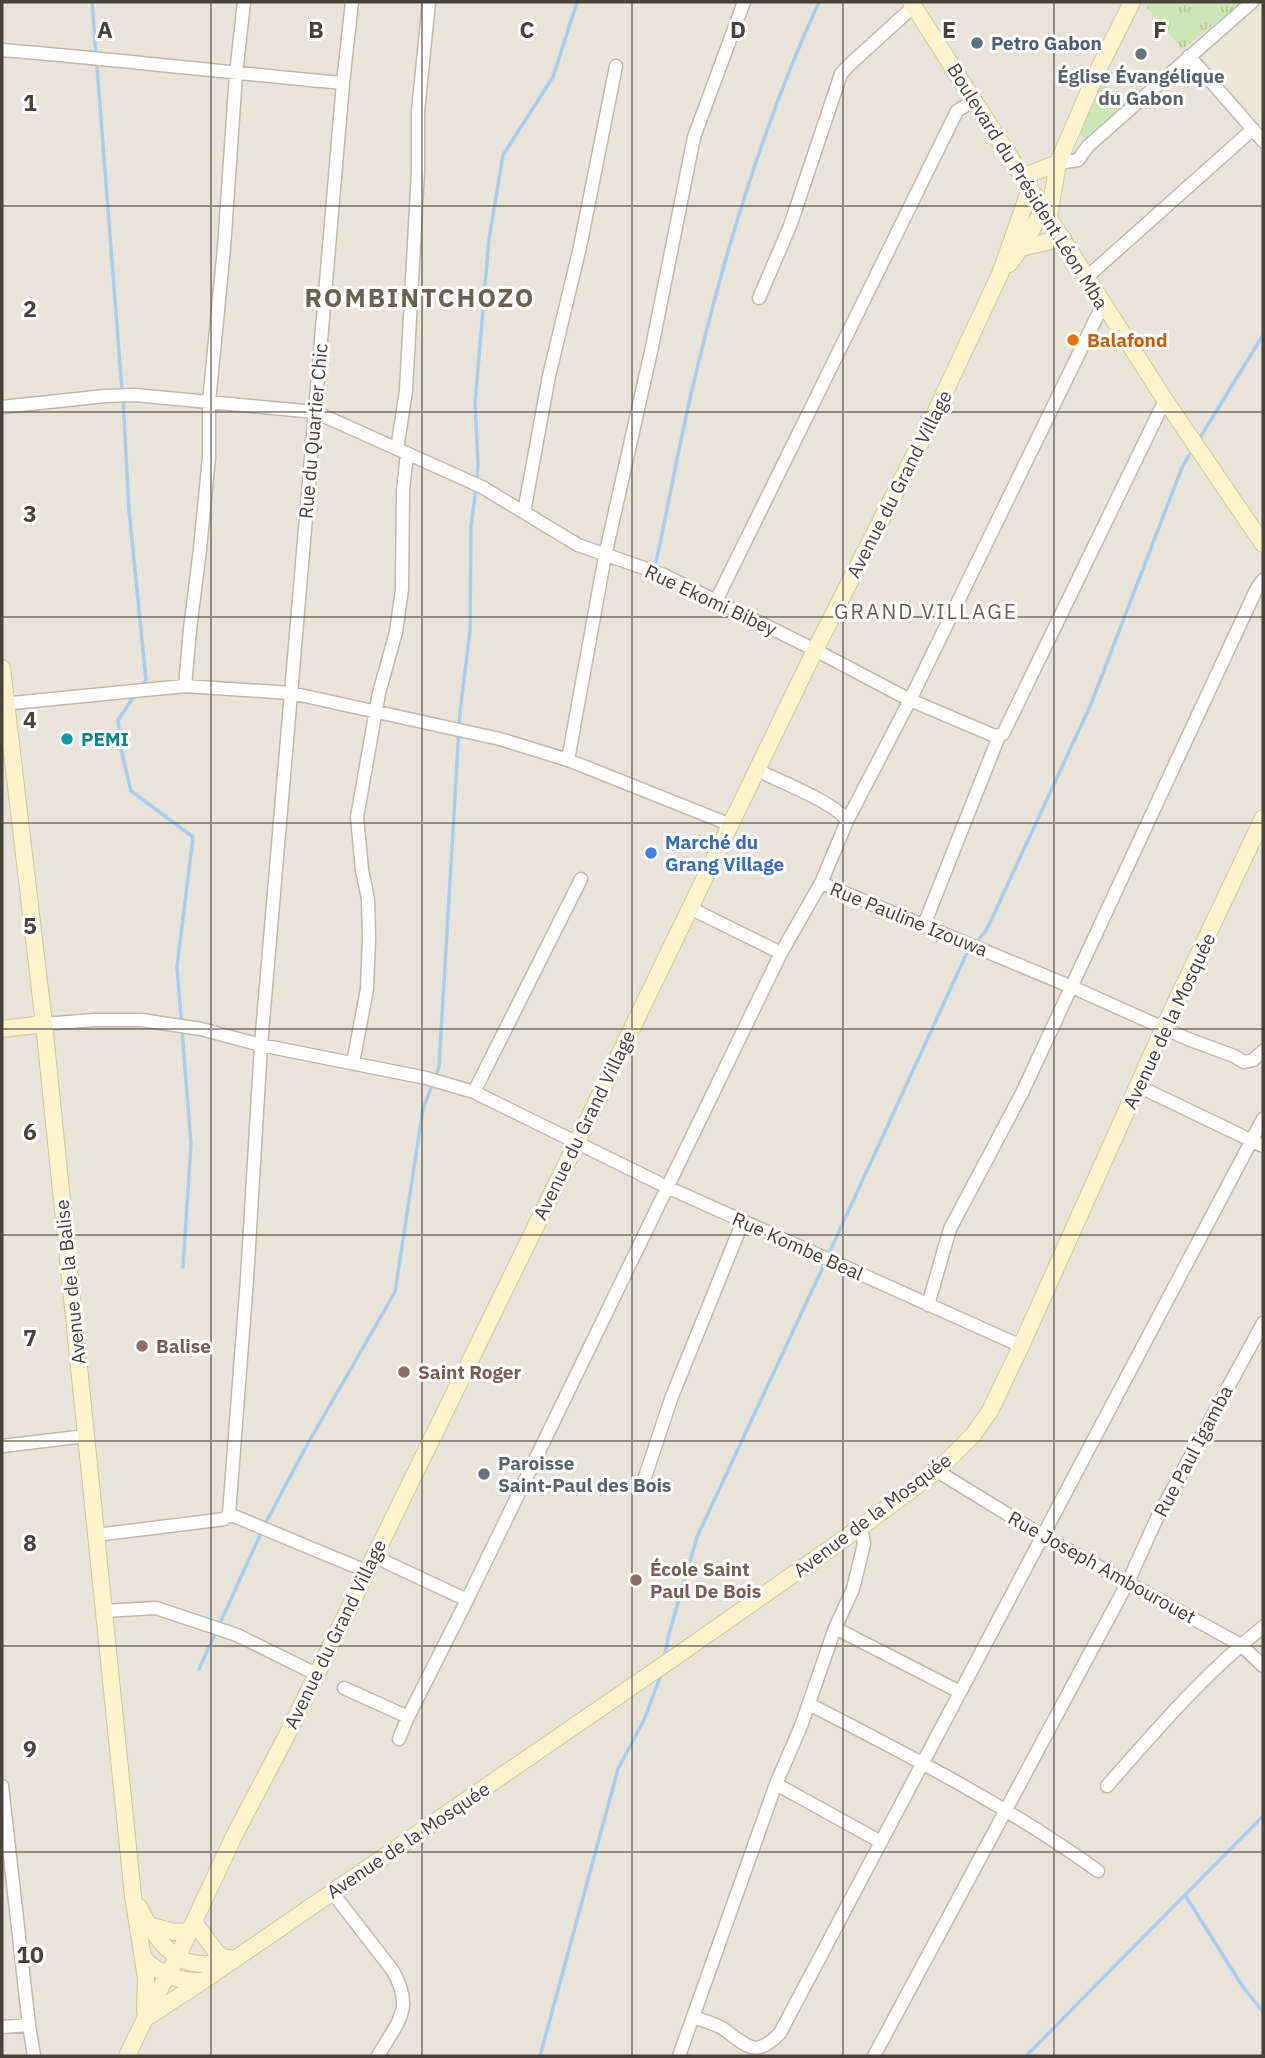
<svg xmlns="http://www.w3.org/2000/svg" width="1265" height="2058" viewBox="0 0 1265 2058" font-family="'IBM Plex Sans',sans-serif">
<style>
.residential{fill:#e8e4d9}
.education{fill:#ede7d5}
.grass{fill:url(#grass-tufts)}
.garden{fill:#cde6b5}
.lines{fill:none;stroke-linecap:round;stroke-linejoin:round}
.stream{stroke:#aaceee;stroke-width:3.5}
.street-casing{stroke:#c0baad;stroke-width:15}
.secondary-casing{stroke:#d2c79c;stroke-width:18}
.street{stroke:#fff;stroke-width:12}
.secondary{stroke:#fcf3cc;stroke-width:16}
.grid{fill:none;stroke:#484338;stroke-width:2;stroke-opacity:0.55}
.service-dot{fill:#5c6f8a;stroke:#fff;stroke-width:2.5}
.worship-dot{fill:#6b7280;stroke:#fff;stroke-width:2.5}
.food-dot{fill:#e8710a;stroke:#fff;stroke-width:2.5}
.culture-dot{fill:#0f9aa8;stroke:#fff;stroke-width:2.5}
.shop-dot{fill:#3f7fe0;stroke:#fff;stroke-width:2.5}
.education-dot{fill:#8d6e63;stroke:#fff;stroke-width:2.5}
.labels{text-anchor:middle;stroke-width:6;stroke-linejoin:round;paint-order:stroke}
.service-label{font-size:19px;font-weight:bold;fill:#4e5e75;stroke:#fff;text-anchor:start}
.worship-label{font-size:19px;font-weight:bold;fill:#5b616d;stroke:#fff}
.street-label{font-size:19px;fill:#484338;stroke:#fff}
.food-label{font-size:19px;font-weight:bold;fill:#c56008;stroke:#fff;text-anchor:start}
.culture-label{font-size:19px;font-weight:bold;fill:#0d838f;stroke:#fff;text-anchor:start}
.shop-label{font-size:19px;font-weight:bold;fill:#366cbe;stroke:#fff;text-anchor:start}
.education-label{font-size:19px;font-weight:bold;fill:#785e54;stroke:#fff;text-anchor:start}
.neighbourhood-label{font-size:21px;letter-spacing:2px;fill:#6a6150;stroke:#fff}
.district-label{font-size:26px;font-weight:bold;letter-spacing:2px;fill:#6a6150;stroke:#fff}
.grid-label{font-size:23px;text-anchor:middle;font-weight:bold;fill:#484338;stroke:#fff;stroke-width:6;stroke-linejoin:round;paint-order:stroke}
</style>
<defs>
<pattern id="grass-tufts" width="24" height="20" patternUnits="userSpaceOnUse" patternTransform="scale(1.75)"><rect width="24" height="20" fill="#cde6b5"/><path d="M3 7l-1-3M5 7V3M7 7l1-3M15 17l-1-3M17 17v-4M19 17l1-3" fill="none" stroke="#b2c69c"/></pattern>
</defs>
<rect width="100%" height="100%" fill="#f4f2ea"/>
<!-- residential -->
<path class="residential" d="M2,2H1263V8L1204,57L1263,123V2056H2Z"/>
<!-- education -->
<path class="education" d="M1263,8V123L1204,56Z"/>
<!-- grass -->
<path class="grass" d="M1149,2H1243L1182,49L1146,7Z"/>
<!-- garden -->
<path class="garden" d="M1098,78L1126,103L1084,138L1073,128Z"/>
<g class="lines">
<!-- stream -->
<path class="stream" d="M92,2L122,391
M123,399L129,510L146,680L141,686
M1198,441L1263,335
M477,480L478,464L475,403L489,239L503,155L553,77L577,2
M656,562C670,498 681,433 697,369C727,244 765,119 819,2
M135,695L118,720L121,749L131,791L193,837L177,967L191,1144L183,1267
M976,943L987,929L1091,704L1183,465L1192,451
M830,1251L966,955L971,949
M265,1524L307,1445L395,1292L423,1109L439,1067L460,712L470,631L471,527L476,487
M664,1658L669,1634L697,1537L823,1267
M199,1669L262,1531
M1185,1895L1243,1987L1263,2012
M540,2056L618,1769L644,1720L662,1672
M1026,2056L1263,1816"/>
<defs>
<path id="street" d="M2,50C116,59 229,73 343,83
M1189,56L1263,141
M1058,163L1078,160L1088,146L1252,2
M1087,277L1253,129
M759,298L790,226L841,74L848,66L914,6
M2,407L105,396L135,395L315,412L482,487L578,545L664,575L815,650L910,700L995,736L1003,734L1165,400
M397,449L406,391L418,170V111L429,2
M524,512L549,376L580,247L616,66
M716,601L957,111L974,100
M185,686L190,629L200,549L209,457V402L224,248L236,74L244,2
M2,704L185,686L291,693L500,739L568,760L731,825
M568,760L605,556L652,347L694,137L744,2
M757,770C777,780 838,804 847,821
M821,883L1072,987L1188,1039L1234,1056L1244,1062L1253,1060L1263,1051
M690,908L781,953
M924,925L999,736
M44,1024L94,1020H141L201,1029L261,1045L426,1078L474,1092L667,1187L1021,1346
M353,1063L367,989L369,938L368,899L362,870L357,817L379,693L396,632L402,589L403,490L407,454
M1138,1086L1263,1146
M474,1092L581,879
M928,1305L950,1229L1022,1093L1257,588L1263,580
M2,1446L86,1436
M937,1471L1043,1536L1241,1645L1263,1666
M642,1486L671,1399L743,1221
M229,1514L366,1571
M96,1535L217,1520L224,1519L229,1514L247,1279L261,1045L343,83L352,2
M373,1556L467,1600
M104,1611L156,1608L237,1635L316,1674
M835,1628L960,1692
M344,1688L408,1717
M809,1704C908,1755 1008,1806 1098,1871
M399,1739L408,1717L467,1600L781,953L821,883L847,821L910,700L1103,304
M776,1784L881,1842
M2,1786L29,2025L34,2056
M1107,1786C1157,1729 1204,1674 1263,1627
M332,1892L393,1971C415,2010 397,2022 378,2056
M694,2017C704,2021 717,2024 725,2030C748,2047 756,2058 780,2033L1263,1119
M2,2027L29,2025
M679,2056L776,1784L801,1726L835,1628L853,1589L864,1544L861,1527
M874,2056L1128,1582L1157,1518L1263,1323"/>
<path id="secondary" d="M911,2L1165,400L1263,544
M1022,177L1058,163
M1049,216L1058,163L1097,72L1132,2
M1021,248L1063,238
M1009,264L1021,248L1044,208
M2,668L44,1024L133,1896L146,1978L145,2011
M2,1029L44,1024
M139,1907C153,1935 173,1967 208,1964C215,1963 223,1960 230,1958
M194,1922L217,1953L226,1959
M148,1925L174,1932L190,1931
M143,1958C161,1975 179,1982 203,1981L675,1657L861,1527L937,1471L973,1435L990,1411L1021,1346L1164,1027L1263,818
M146,2018L203,1981
M127,2056L155,1998L177,1958L234,1836L287,1735L577,1142L815,650L929,426L1000,274L1030,189"/>
</defs>
<!-- street casing -->
<use href="#street" class="street-casing"/>
<!-- secondary casing -->
<use href="#secondary" class="secondary-casing"/>
<!-- street -->
<use href="#street" class="street"/>
<!-- secondary -->
<use href="#secondary" class="secondary"/>
</g>
<!-- grid -->
<path class="grid" d="M211,2V2056M422,2V2056M632,2V2056M843,2V2056M1054,2V2056M2,206H1263M2,412H1263M2,617H1263M2,823H1263M2,1029H1263M2,1235H1263M2,1441H1263M2,1646H1263M2,1852H1263"/>
<!-- markers -->
<circle class="service-dot" cx="977" cy="43" r="7"/>
<g class="worship-dot">
<circle cx="1141" cy="54" r="7"/>
<circle cx="484" cy="1474" r="7"/>
</g>
<circle class="food-dot" cx="1073" cy="340" r="7"/>
<circle class="culture-dot" cx="67" cy="739" r="7"/>
<circle class="shop-dot" cx="651" cy="853" r="7"/>
<g class="education-dot">
<circle cx="142" cy="1346" r="7"/>
<circle cx="404" cy="1372" r="7"/>
<circle cx="636" cy="1580" r="7"/>
</g>
<g class="labels">
<!-- service labels -->
<g class="service-label">
<text x="991" y="50">Petro Gabon</text>
</g>
<!-- worship labels -->
<g class="worship-label">
<text x="1141" y="83">Église Évangélique<tspan x="1141" dy="22">du Gabon</tspan></text>
<text x="498" y="1470" text-anchor="start">Paroisse<tspan x="498" dy="22">Saint-Paul des Bois</tspan></text>
</g>
<!-- street labels -->
<g class="street-label">
<text transform="translate(1028 186) rotate(58)" y="7">Boulevard du Président Léon Mba</text>
<text transform="translate(313 431) rotate(-85)" y="7">Rue du Quartier Chic</text>
<text transform="translate(899 484) rotate(-63)" y="7">Avenue du Grand Village</text>
<text transform="translate(711 600) rotate(25)" y="7">Rue Ekomi Bibey</text>
<text transform="translate(909 919) rotate(22)" y="7">Rue Pauline Izouwa</text>
<text transform="translate(1169 1021) rotate(-65)" y="7">Avenue de la Mosquée</text>
<text transform="translate(584 1125) rotate(-64)" y="7">Avenue du Grand Village</text>
<text transform="translate(798 1246) rotate(24)" y="7">Rue Kombe Beal</text>
<text transform="translate(70 1282) rotate(-96)" y="7">Avenue de la Balise</text>
<text transform="translate(1193 1451) rotate(-62)" y="7">Rue Paul Igamba</text>
<text transform="translate(872 1515) rotate(-37)" y="7">Avenue de la Mosquée</text>
<text transform="translate(1102 1567) rotate(29)" y="7">Rue Joseph Ambourouet</text>
<text transform="translate(335 1634) rotate(-64)" y="7">Avenue du Grand Village</text>
<text transform="translate(408 1840) rotate(-34)" y="7">Avenue de la Mosquée</text>
</g>
<!-- food labels -->
<g class="food-label">
<text x="1087" y="347">Balafond</text>
</g>
<!-- culture labels -->
<g class="culture-label">
<text x="81" y="746">PEMI</text>
</g>
<!-- shop labels -->
<g class="shop-label">
<text x="665" y="849">Marché du<tspan x="665" dy="22">Grang Village</tspan></text>
</g>
<!-- education labels -->
<g class="education-label">
<text x="156" y="1353">Balise</text>
<text x="418" y="1379">Saint Roger</text>
<text x="650" y="1576">École Saint<tspan x="650" dy="22">Paul De Bois</tspan></text>
</g>
<!-- neighbourhood labels -->
<g class="neighbourhood-label">
<text x="926" y="619">GRAND VILLAGE</text>
</g>
<!-- district labels -->
<g class="district-label">
<text x="420" y="307">ROMBINTCHOZO</text>
</g>
</g>
<g class="grid-label">
<text x="105" y="38">A</text>
<text x="316" y="38">B</text>
<text x="527" y="38">C</text>
<text x="738" y="38">D</text>
<text x="949" y="38">E</text>
<text x="1160" y="38">F</text>
<text x="30" y="111">1</text>
<text x="30" y="317">2</text>
<text x="30" y="522">3</text>
<text x="30" y="728">4</text>
<text x="30" y="934">5</text>
<text x="30" y="1140">6</text>
<text x="30" y="1346">7</text>
<text x="30" y="1551">8</text>
<text x="30" y="1757">9</text>
<text x="30" y="1963">10</text>
</g>
<!-- border -->
<rect width="1265" height="2058" fill="none" stroke="#484338" stroke-width="7"/>
</svg>
